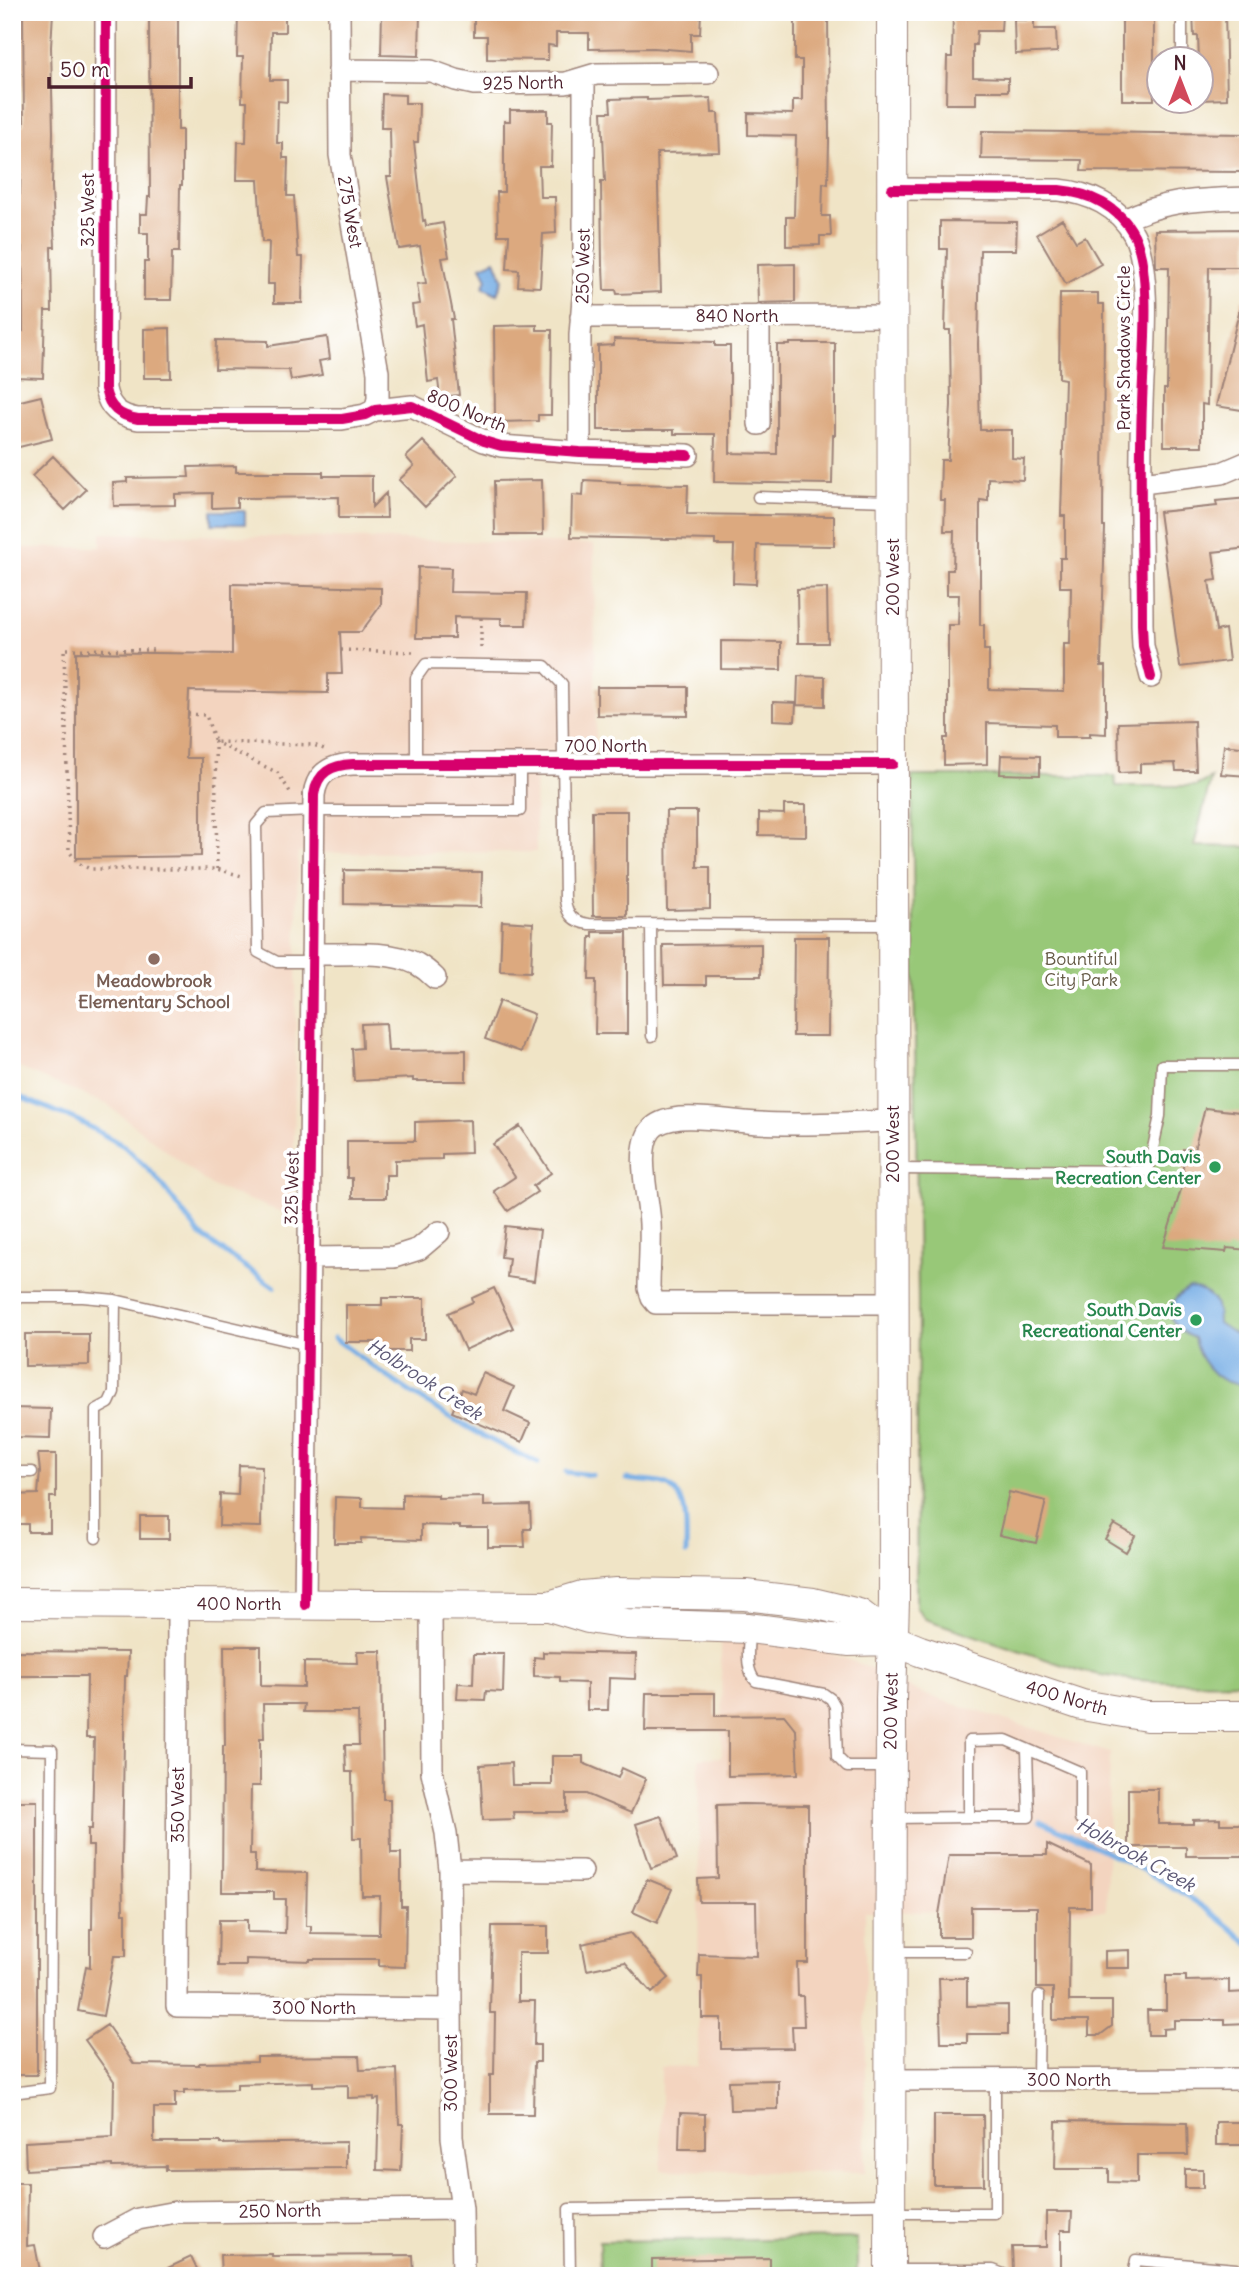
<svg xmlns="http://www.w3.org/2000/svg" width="1260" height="2288" viewBox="0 0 1260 2288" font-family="Delius,sans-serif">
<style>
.built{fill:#f3d4bf}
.green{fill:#98c878;stroke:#717452;stroke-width:2}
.water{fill:#76ade5;stroke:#606688;stroke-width:2}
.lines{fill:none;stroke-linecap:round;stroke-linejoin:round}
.stream{stroke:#76ade5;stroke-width:5}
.building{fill:#dca97f;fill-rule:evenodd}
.service-casing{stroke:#9d8278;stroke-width:13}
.minor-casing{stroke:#9d8278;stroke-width:24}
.secondary-casing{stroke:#9d8278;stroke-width:32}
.path{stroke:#9d8278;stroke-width:3.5;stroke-dasharray:2 5;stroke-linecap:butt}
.service{stroke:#fff;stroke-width:10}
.minor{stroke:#fff;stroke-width:21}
.secondary{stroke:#fff;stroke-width:30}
.cycleway-casing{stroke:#fff;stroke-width:15}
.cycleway{stroke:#d6006c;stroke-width:10}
.education-dot{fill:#8d6e63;stroke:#fff;stroke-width:2.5}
.leisure-dot{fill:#2e9e5b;stroke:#fff;stroke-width:2.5}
.labels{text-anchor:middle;stroke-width:7;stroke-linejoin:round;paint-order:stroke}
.street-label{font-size:18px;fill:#4a1f2b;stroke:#fff}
.park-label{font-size:18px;fill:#655a46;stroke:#fff}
.education-label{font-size:18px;font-weight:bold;fill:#785e54;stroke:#fff}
.leisure-label{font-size:18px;font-weight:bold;fill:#27864d;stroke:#fff;text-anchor:end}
.water-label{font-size:19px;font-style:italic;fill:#5c5875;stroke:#fff}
</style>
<rect width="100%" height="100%" fill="#fff"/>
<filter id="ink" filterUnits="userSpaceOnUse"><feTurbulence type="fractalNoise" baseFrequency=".0143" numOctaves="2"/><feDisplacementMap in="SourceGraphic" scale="14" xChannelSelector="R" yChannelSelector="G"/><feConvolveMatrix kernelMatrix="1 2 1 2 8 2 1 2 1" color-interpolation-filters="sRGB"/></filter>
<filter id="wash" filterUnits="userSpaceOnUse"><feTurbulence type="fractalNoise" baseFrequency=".00686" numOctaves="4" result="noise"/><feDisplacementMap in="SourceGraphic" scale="28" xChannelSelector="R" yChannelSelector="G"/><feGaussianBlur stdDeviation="1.57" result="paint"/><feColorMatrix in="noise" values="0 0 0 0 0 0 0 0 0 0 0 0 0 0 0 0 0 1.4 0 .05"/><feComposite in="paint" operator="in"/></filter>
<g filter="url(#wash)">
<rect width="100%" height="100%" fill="#f0e4c6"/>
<!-- built -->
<path class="built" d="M101,533L594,544L596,751L535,752L536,852L298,853L293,1216L211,1186L108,1105L12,1065V548L101,547Z
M721,1635L821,1650L858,1663L926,1695L1110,1753L1106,1911L865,1912V2173L661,2170V2067L698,2066L699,1758L722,1757Z"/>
<!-- green -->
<path class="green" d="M912,776H1115L1116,786H1196L1211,778L1194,846L1248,847V1682C1191,1683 1136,1684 1081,1671L925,1619L916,1607L918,1303Z
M857,2238V2276H600L599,2241Z"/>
<!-- water -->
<path class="water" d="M495,260L503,279L497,294L483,287L487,279L481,266Z
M212,511H245V524H212Z
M1190,1288C1213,1292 1218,1301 1218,1323L1248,1343V1382C1244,1383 1240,1384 1236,1384C1214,1382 1197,1357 1194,1338C1167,1328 1161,1302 1190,1288Z"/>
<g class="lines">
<!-- stream -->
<path class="stream" d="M12,1094L77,1120L124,1146L155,1176L200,1235L274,1287
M334,1338C398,1386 464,1430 538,1463
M566,1472L592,1475
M627,1479C638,1481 649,1481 660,1483C691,1490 686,1529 686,1554
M1040,1821C1108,1851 1195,1891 1248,1944"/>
</g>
<g id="blocks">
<!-- building -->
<path class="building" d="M23,12H53L51,47L53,132L52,187L55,247H51L52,311H45L43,378L14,377L15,330L23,331L22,247L16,248L15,194H20L21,146H12V125H24Z
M149,12H178V130H182V185H180L179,252H172L171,300H144V262H148V233H140V214H147L148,197H150Z
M238,12H285V32H271L270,80H287V102L278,101L277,143H283V158H288L287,196H294L298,257H303L302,303H274V284H268L269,242H262L258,180H237L238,142H246L247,102H242L243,57H237Z
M382,12H420L419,56L381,55Z
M474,12H701L700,34H691V51L654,48L589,49V33H556V46L548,45V60L487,59V36H474Z
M795,12L828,15L829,141L828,184L823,183L822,216H830L831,236H820V245L786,246V217H794L796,136L748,135V113L793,114V100H802V60H795Z
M953,12L1002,14L1001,31H977L976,45H973V77L1008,78V91H976V104H946L947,57H952Z
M1122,12H1154V100H1122Z
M1193,12H1225L1227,99L1200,100V60H1199L1198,36H1194Z
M1014,20H1034V29H1056L1057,52L1015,54Z
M382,94L405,95V103H419L418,142H414L423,221L425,220L426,226L443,223L449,257L442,258L454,319H451L459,395L440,397L438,380L428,382L422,324L415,326L412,305L420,304L417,284L426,283L420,246L399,249L387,177H391L390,128H381Z
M647,98V100L711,98L712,113H718L720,152L657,153L661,292L617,294L616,290H604L603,266H602L601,181H605L602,112H611L610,99Z
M510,110H548V122H552L551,166H539L540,197H555L556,233L543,234L540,287L518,286L519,270L507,269L509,235H498L497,192H504V121H510Z
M982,131L1248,134V172L1081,171L1082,160L981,159Z
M1062,219L1076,242L1085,237L1101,264L1066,284L1037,234Z
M940,221L1017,222L1016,250H980L978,345L980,430H1012V458L1024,459L1023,480L988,478V501L980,500V625H984V650H989V689L1064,691V644H1070L1071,587H1060V558H1065V516H1061L1065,379L1059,378L1060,293H1098V304H1104L1103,527H1105L1101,666H1106V734L1090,733V737H1055V725L987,723V764L944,765V738H948V625H958L959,595H947V570H953L954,531H944L945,500H940L941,460H948L951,405L950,330H945L947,249H940Z
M1248,229V267H1209L1207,405L1202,404V446H1164V389H1167L1169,267H1156L1155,230Z
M795,264V302L758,303L757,265Z
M1242,300L1248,301V411L1216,406Z
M537,325V330H552L551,415H538V421L495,422L494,326Z
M170,328L171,378H144V329Z
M327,337L330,359L319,361L322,375L291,380L289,370L215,369L216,340L268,341V346Z
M614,339L715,342V346H730V453L777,454V345H790V343H835V435H833L832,484L714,482L715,434H674V430H598V346L614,345Z
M41,396L52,439L15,448L12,424L16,423L12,403Z
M423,441L457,476L425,507L399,480L414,466L406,457Z
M53,456L86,490L65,510L32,476Z
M236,466V472H323V476H372V507L386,493L387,518H339V497L237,498V507L212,508V493L175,494V505L114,506L113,483L127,482V478L189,477L188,467Z
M542,480L543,535H495L494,481Z
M584,480L620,482V484L688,485L687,514L834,516V546L757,545L756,584L733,583L734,545H715V540L571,537L572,495L583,496Z
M1248,498V548L1213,552L1217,580L1209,581L1216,631L1225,629L1229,661L1180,667L1159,512L1217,506L1216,501Z
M418,567L451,568L450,592L527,593L526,625H501V618L454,617V638H416Z
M232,584L381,588V605L361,632H340L342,674H328V693L189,691L186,758H201V856L76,858V652L232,654Z
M827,588L828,643H798L797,589Z
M721,641L781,642V670L721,669Z
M798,676L825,677V706L797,705Z
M597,687H688V716L597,715Z
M773,702L796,703L795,721L773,720Z
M1194,721L1196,771H1176L1175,763L1140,764V772L1119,773L1118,723Z
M1224,745L1248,748V776L1221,774Z
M1001,755L1040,756V775L1000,774Z
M784,805H806V836L759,835V813L784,814Z
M592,811H627V916H593Z
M666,811H697V867H710V909L667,910Z
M344,870L482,872L481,907L344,904Z
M502,921L533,923L531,972L500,971Z
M593,932H627V1034H595L596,980H589L590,937H593Z
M794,937H829L828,1036H793Z
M761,944V976H706V985H664L663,945Z
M499,1001L534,1014L521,1052L485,1039Z
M386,1023L388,1051L466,1050V1081H413V1078L354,1081L352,1049L362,1048L361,1024Z
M1205,1108L1248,1113V1250L1227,1248L1226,1252L1163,1247L1183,1183V1149L1194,1150Z
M470,1120L471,1153L442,1154V1159L395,1160V1175H386V1198H352V1178H347V1141H415V1122Z
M520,1126L551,1173L533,1186L537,1192L508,1211L494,1191L515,1177L493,1144Z
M505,1226L540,1230L534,1281L507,1277L509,1258L501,1257Z
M494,1288L513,1328L465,1350L448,1313L473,1302L472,1298Z
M382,1298H425V1339H409V1351H377V1342H346V1305H382Z
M25,1334H89V1365L25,1366Z
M483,1373L514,1387L504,1411L530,1423L522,1442L452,1412L462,1389L474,1394Z
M12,1408L51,1409L50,1438L12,1437Z
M38,1454H56V1497H50V1532H28V1524H13L12,1495L38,1494L40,1471Z
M239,1465L262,1466L261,1527L219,1526L220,1494L238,1495Z
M1009,1492L1046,1501L1036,1543L999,1535Z
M402,1494L438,1495V1498L484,1497V1506L530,1505L531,1529H524L525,1547H488V1528H460V1526L421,1525V1540L361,1538V1543H334L335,1497L362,1498V1507L402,1508Z
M140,1516H169V1539H140Z
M1114,1524L1135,1536L1126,1552L1105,1539Z
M224,1646H261V1686L304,1687V1662L358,1663L357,1651H381L383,1799H390L391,1853H401V1906H406L405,1967L379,1966V1959H310V1961L246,1959V1966H218L219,1920H247V1932L285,1933L286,1899H274V1892H222L223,1746H225ZM263,1704H304L303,1712H358L359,1745H345L346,1772H352L353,1838H361L362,1896H380L379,1934L311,1933V1926H306L307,1873L255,1872V1854H250L251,1786H260V1738H264Z
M12,1651L128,1652L127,1676H125L122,1862L123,1913H126V1956H114L103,2016L78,2011L86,1966L90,1967V1929H92L93,1846H88V1829H92L94,1738H86L87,1676H12Z
M543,1652L636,1654L635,1679L609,1678L608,1710H587V1683L560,1682V1677L534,1676V1657L543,1658Z
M474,1654H504L503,1692L486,1691L485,1700L457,1699L458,1683L473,1684Z
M646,1693H715V1716L784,1715L796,1730L798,1774L728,1776V1731H645Z
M552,1756H583V1763L618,1778L622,1768L646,1779L631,1813L586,1794H567V1812H513L514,1819L483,1820L480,1765L511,1763L512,1785H552Z
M1128,1789H1158V1824H1193V1820L1220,1819V1824H1243V1856H1186V1847H1128Z
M12,1801H37V2075H12Z
M742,1804L808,1805V1963H797L798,1996H803L804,2026H792L793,2048L721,2049V2018H702V1977H698L699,1954L757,1956L756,1902H699L698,1879L718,1878L717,1805Z
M661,1816L677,1859L651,1868L636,1824Z
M1047,1844L1091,1865V1907H1070L1069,2001H1112V2026L1100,2035H1089V2020H1053V1988H1037V1907H971V1937H939V1914L949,1855H1047Z
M647,1879L672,1889L657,1923L633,1912Z
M492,1926H548V1953H518V2001H535L534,2045H540V2062H534L533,2114H490V2075H494L495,2013H490Z
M630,1933L669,1978L652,1993L625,1962L587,1970L582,1944Z
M1130,1950V1968H1105V1951Z
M1166,1976H1186V1981L1229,1980V1993L1248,1992V2023L1225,2024V2020H1174V2028L1163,2029V2035H1148L1147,2010H1166Z
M939,1978H967V2006L1008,2005V2034H967V2043H941Z
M107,2025L134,2064L199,2065V2063L257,2062V2057L359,2056L360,2070L397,2069L399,2124H403L401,2171L377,2170L379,2099L374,2100V2097L348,2098V2085L313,2086V2082L237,2084V2089L184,2090V2093H175V2108H154V2142H220V2144L346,2142V2168L166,2170V2166L112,2167V2165L26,2170L25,2142L113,2137L114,2081L85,2040Z
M778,2080V2109L730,2110L729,2081Z
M680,2113L705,2114V2149H679Z
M934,2115H983L984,2185H934Z
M1056,2121L1187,2123L1188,2155H1137V2183L1109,2182V2169H1055Z
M1216,2122H1243V2145H1216Z
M1185,2169H1203V2188H1185Z
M12,2183H28L27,2246L35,2245L41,2276H12Z
M1046,2212H1072L1071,2230H1061V2276H1043V2270H1013L1012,2247H1046Z
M272,2254V2256L413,2255L414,2276H221L220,2255Z
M191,2257L200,2276H151Z
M770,2258V2276H652V2260Z"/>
</g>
</g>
<g filter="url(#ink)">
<use href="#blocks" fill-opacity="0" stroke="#9d8278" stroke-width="2"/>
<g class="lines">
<defs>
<path id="service" d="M1182,60V12
M758,497L890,501
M416,764V678L426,664L545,666L562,684L565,900C567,915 573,922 589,924L890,925
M651,924L652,1036
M312,962H277L258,952L256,825L266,813L314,811H520V764
M896,1169L1148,1171L1160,1116L1162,1065H1248
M12,1297H83L115,1300L308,1345
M12,1472H32
M96,1538V1410L109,1403L114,1392L115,1300
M749,1630C749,1645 744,1670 756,1681L824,1694L831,1699L835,1706L837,1757L847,1767H888
M12,1749L52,1750L50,2088L12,2093
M969,1817H1029L1027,1750
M894,1818L969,1817V1741L1006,1740L1080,1772V1819
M893,1952H966
M1038,2080L1039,1996
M893,2213H995V2080
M893,2270H993L1008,2276
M570,2276L569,2209L888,2204
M1133,2276L1136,2260L1236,2269L1237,2276"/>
<path id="minor" d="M106,12L105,389C109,408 119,416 138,419H342L365,415L375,410L412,406L484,441L501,446L580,452L688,455
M339,12L340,155L378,372V399L375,410
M339,70L431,71L456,80L474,84L566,83L596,74L708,73
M892,189L1059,190C1089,193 1119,206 1134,235C1153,274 1143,359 1142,404C1139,478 1142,551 1142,624L1143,646L1151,677
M1124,220C1169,199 1198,200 1246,198
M581,317L892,316
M759,424V316
M580,452V335L584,286V79
M1142,483L1222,473L1248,462
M312,954C345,955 387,949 417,964C424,968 430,973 435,978
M893,1121C849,1122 804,1126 760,1123C733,1122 708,1116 680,1118C671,1119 658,1121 651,1130C635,1150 649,1199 650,1224C651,1246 649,1267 649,1288L652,1298L656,1303H894
M309,1258L394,1257L419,1249L439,1232
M178,1604L177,2006L451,2009
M305,1605L314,795C317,772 332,765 353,764H893
M431,1606L432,1772L446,1833L450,1870L452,2137L462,2209L463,2276
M450,1870L582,1871
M890,2080L1248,2079
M104,2237L138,2219L176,2212L462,2209"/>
<path id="secondary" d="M12,1603L549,1606L588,1618L627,1624L749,1628L848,1641L893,1640
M549,1606L582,1596L616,1593L745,1595L813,1603L859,1614L893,1640L920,1651L1082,1705L1147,1716H1248
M890,2276L891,1699L894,1601L892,12"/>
</defs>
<!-- service casing -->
<use href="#service" class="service-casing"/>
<!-- minor casing -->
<use href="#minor" class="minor-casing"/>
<!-- secondary casing -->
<use href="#secondary" class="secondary-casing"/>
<!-- path -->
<path class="path" d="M481,618V648
M153,650L64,649L69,851L78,863L90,869H217L242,876
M341,650L413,652
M188,714L206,715L215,742L314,745L324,749
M217,869L215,742L278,773L292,795"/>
<!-- service -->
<use href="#service" class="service"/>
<!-- minor -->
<use href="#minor" class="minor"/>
<!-- secondary -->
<use href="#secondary" class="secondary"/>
<defs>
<path id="cycleway" d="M106,12L105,389C109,408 119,416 138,419H342L365,415L375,410L412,406L484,441L501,446L580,452L688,455
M892,189L1059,190C1089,193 1119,206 1134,235C1153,274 1143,359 1142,404C1139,478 1142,551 1142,624L1143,646L1151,677
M305,1605L314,795C317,772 332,765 353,764H893"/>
</defs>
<!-- cycleway casing -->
<use href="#cycleway" class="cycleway-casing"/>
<!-- cycleway -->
<use href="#cycleway" class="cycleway"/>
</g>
</g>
<!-- markers -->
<circle class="education-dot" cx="154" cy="959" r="7"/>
<g class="leisure-dot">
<circle cx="1215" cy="1167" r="7"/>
<circle cx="1196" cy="1320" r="7"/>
</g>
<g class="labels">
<!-- street labels -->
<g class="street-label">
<text transform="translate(523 83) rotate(-1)" y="6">925 North</text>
<text transform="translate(88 210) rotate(-90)" y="6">325 West</text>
<text transform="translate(350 212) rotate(80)" y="6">275 West</text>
<text transform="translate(583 266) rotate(-89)" y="6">250 West</text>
<text x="737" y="322">840 North</text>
<text transform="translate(1124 348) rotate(-90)" y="6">Park Shadows Circle</text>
<text transform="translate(467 411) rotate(23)" y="6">800 North</text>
<text transform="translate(893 577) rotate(-90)" y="6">200 West</text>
<text x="606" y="752">700 North</text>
<text transform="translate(893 1144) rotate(-90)" y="6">200 West</text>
<text transform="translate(292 1188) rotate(-89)" y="6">325 West</text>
<text x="239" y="1610">400 North</text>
<text transform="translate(1067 1698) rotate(16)" y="6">400 North</text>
<text transform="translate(891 1711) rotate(-89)" y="6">200 West</text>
<text transform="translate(178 1805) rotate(-90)" y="6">350 West</text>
<text x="314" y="2014">300 North</text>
<text transform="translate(451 2073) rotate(-90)" y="6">300 West</text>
<text x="1069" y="2086">300 North</text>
<text transform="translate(280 2211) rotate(-1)" y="6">250 North</text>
</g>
<!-- park labels -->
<g class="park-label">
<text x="1081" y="965">Bountiful<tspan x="1081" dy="21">City Park</tspan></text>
</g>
<!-- education labels -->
<g class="education-label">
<text x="154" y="987">Meadowbrook<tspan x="154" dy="21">Elementary School</tspan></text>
</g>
<!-- leisure labels -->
<g class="leisure-label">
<text x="1201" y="1163">South Davis<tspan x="1201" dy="21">Recreation Center</tspan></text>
<text x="1182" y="1316">South Davis<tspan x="1182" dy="21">Recreational Center</tspan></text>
</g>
<!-- water labels -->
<g class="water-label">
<text transform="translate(425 1379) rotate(33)" y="7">Holbrook Creek</text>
<text transform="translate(1136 1854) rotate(29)" y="7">Holbrook Creek</text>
</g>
</g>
<!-- margin -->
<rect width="1260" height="2288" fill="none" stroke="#fff" stroke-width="42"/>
<!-- north arrow -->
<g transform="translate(1180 80)"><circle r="33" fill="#ffffff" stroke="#b7a5aa" stroke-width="2"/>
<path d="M0-5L12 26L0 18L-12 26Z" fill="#d1495b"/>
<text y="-10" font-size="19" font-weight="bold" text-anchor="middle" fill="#4a1f2b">N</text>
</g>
<!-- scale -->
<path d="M49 77v10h142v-10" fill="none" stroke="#4a1f2b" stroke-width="3.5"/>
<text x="60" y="77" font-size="21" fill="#4a1f2b" stroke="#ffffff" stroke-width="5" paint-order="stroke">50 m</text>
</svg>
